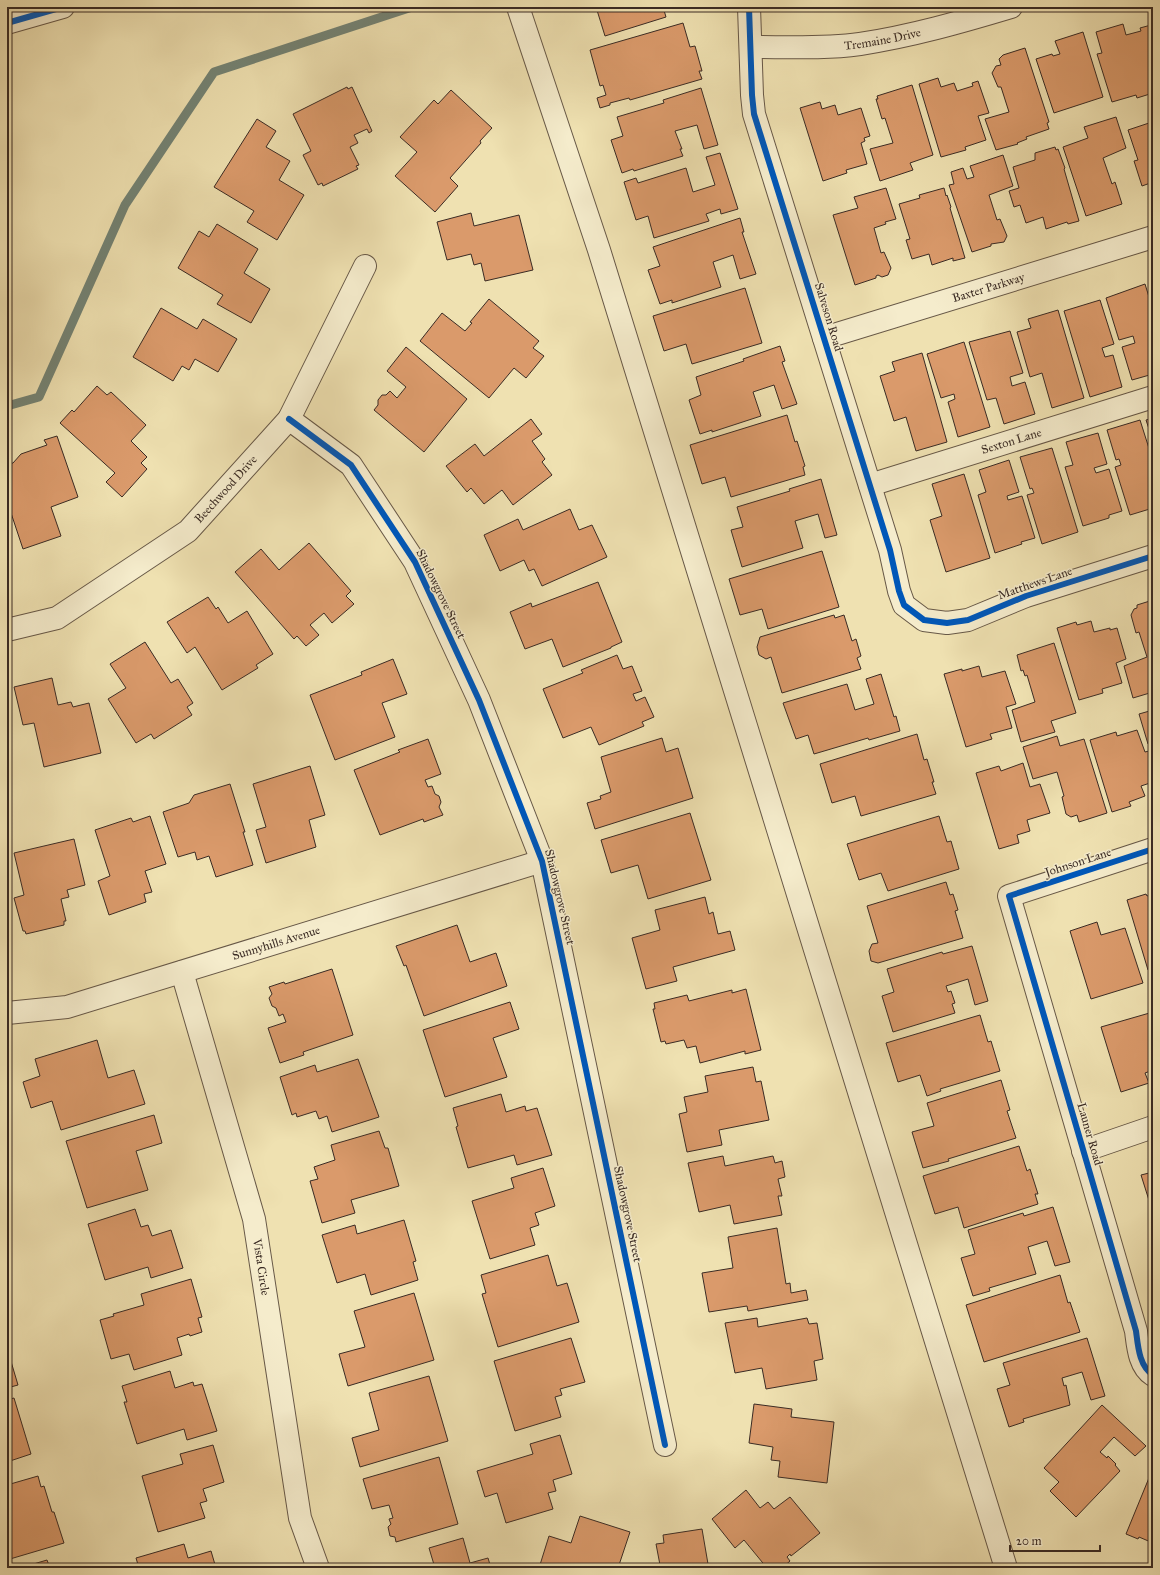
<svg xmlns="http://www.w3.org/2000/svg" width="1160" height="1575" viewBox="0 0 1160 1575" font-family="'IM FELL Great Primer',serif">
<style>
.lines{fill:none;stroke-linecap:round;stroke-linejoin:round}
.stream{stroke:#748374;stroke-width:9}
.building{fill:#da9a6b;stroke:#3a2b24}
.minor-casing{stroke:#675847;stroke-width:24}
.minor{stroke:#f5eccc;stroke-width:22}
.cycleway-casing{stroke:#f5eccc;stroke-width:8}
.cycleway{stroke:#0057b8;stroke-width:6}
.labels{text-anchor:middle;stroke-width:3;stroke-linejoin:round;paint-order:stroke}
.street-label{font-size:12px;fill:#3a2b24;stroke:#f5eccc}
</style>
<rect width="100%" height="100%" fill="#efe1b1"/>
<filter id="stains"><feTurbulence type="fractalNoise" baseFrequency=".005" numOctaves="4"/><feColorMatrix values="0 0 0 0 .2 0 0 0 0 .09 0 0 0 0 .02 0 0 0 .5 -.17"/></filter>
<radialGradient id="worn" r=".72"><stop offset=".6" stop-color="#630" stop-opacity="0"/><stop offset="1" stop-color="#630" stop-opacity=".3"/></radialGradient>
<g class="lines">
<!-- stream -->
<path class="stream" d="M7,406L39,397L125,205L214,72L412,7"/>
</g>
<!-- building -->
<path class="building" d="M596,7H663L666,17L605,36Z
M683,23L690,47L695,46L702,71H699L702,79L630,100L629,98L610,103V105L600,108L597,98L606,95L603,85L600,86L590,50Z
M1123,24L1126,35L1141,31L1140,28L1151,25L1153,33V61L1151,62L1153,70V93L1137,98L1136,95L1112,102L1097,54L1102,53L1096,32Z
M1083,32L1103,97L1054,113L1036,59L1052,54L1053,56L1060,54L1055,41Z
M1025,48L1049,122L1047,123L1049,129L1026,137L1027,139L1017,143L1018,144L996,150L985,119L1009,112L1001,87H998L992,73L996,66L1001,65L999,59L1003,55Z
M938,78L941,87L954,83L957,91L973,86L972,83L978,81L989,113L978,116L986,140L965,147L966,150L941,157L919,84Z
M912,85L933,155L910,163L913,170L880,181L870,149L893,143L885,118L882,119L876,99H878L877,96Z
M347,87L348,89L352,87L372,131L369,133L367,129L354,135L358,143L350,147L359,165L356,166L358,169L323,186L322,183L318,185L303,155L311,151L293,114Z
M701,88L718,145L704,149L697,125L675,131L682,149H680L683,156L634,171L633,169L622,173L611,140L623,136L617,117L664,103L663,100Z
M451,90L492,128L480,141L481,143L450,178L458,186L435,212L395,176L417,152L400,137L434,100L438,104Z
M820,102L822,109L835,105L838,115L861,108L870,136L864,138L865,141L861,143L867,164L846,170L847,173L823,181L800,108Z
M1116,117L1126,148L1103,158L1112,184L1115,182L1122,204L1086,216L1063,147L1088,138L1084,127Z
M257,119L276,131L266,147L290,161L279,180L304,195L277,240L247,222L254,211L214,187Z
M1153,119V182L1142,186L1134,161L1138,160L1128,130L1149,123V120Z
M1055,147L1056,150L1058,149L1065,168L1064,169L1079,221L1068,224L1067,222L1046,229L1043,217L1026,223L1020,205L1014,207L1009,191L1019,188L1013,167L1035,160V153Z
M720,153L738,209L721,214L720,209L706,214L709,221L654,238L648,216L636,220L624,182L636,178L638,183L686,168L693,192L715,185L706,157Z
M1003,155L1013,186L989,195L997,220L1000,219L1007,236L1004,242L991,244V246L972,252L949,185L954,184L951,172L963,168L967,179L974,177L970,166Z
M886,188L896,219L885,222L886,224L874,228L881,253L884,252L891,268L888,275L882,277L878,275L876,276V278L855,285L833,215L858,208L854,197Z
M944,188L946,196L947,195L951,207L950,208L965,258L953,261V258L932,265L929,254L912,259L906,240L910,239L899,204L920,198L919,195Z
M471,213L474,226L519,215L533,270L485,281L481,263L474,265L471,254L447,260L437,222Z
M740,218L744,232H742L756,274L740,279L733,255L713,262L721,287L672,303V300L660,304L648,270L660,266L653,247Z
M217,224L258,249L244,273L270,289L251,323L217,304L223,295L178,268L199,231L209,237Z
M1145,284L1153,310V374L1132,380L1122,347L1135,343L1133,336L1119,340L1106,298Z
M745,288L762,343L692,364L686,344L664,351L653,316Z
M489,299L539,341L533,348L544,356L526,378L514,368L489,398L420,341L442,313L465,331L472,323L470,322Z
M1100,300L1114,344L1102,348L1105,357L1113,355L1122,387L1090,397L1064,311Z
M161,308L197,329L203,319L237,339L218,372L195,359L189,370L182,366L173,381L133,357Z
M1058,310L1084,398L1052,408L1042,373L1030,377L1017,332L1031,328L1028,319Z
M1010,331L1023,373L1010,377L1012,386L1025,382L1035,414L1004,424L996,398L987,400L969,342Z
M964,342L990,427L958,437L948,402L955,399L954,394L941,398L927,354Z
M780,346L785,361L782,362L797,404L782,409L774,385L753,392L761,416L712,432V430L700,434L689,400L701,395L696,377L744,361L743,359Z
M406,347L467,399L424,452L374,410L378,405V400L382,395H386L390,391L397,398L406,387L387,371Z
M922,353L947,442L916,451L906,417L894,421L880,376L895,371L892,362Z
M97,386L107,395L111,392L146,425L131,441L147,457L141,463L147,469L122,497L106,482L115,473L60,423L72,410L74,412Z
M787,415L795,442L797,441L805,466L803,467L805,475L731,497L725,477L702,484L690,445Z
M1153,418V441L1146,420Z
M531,419L542,434L532,441L545,459L542,462L552,475L513,505L502,490L484,504L471,488L467,492L446,466L475,444L484,456Z
M1140,420L1153,461V508L1130,515L1115,467L1121,465L1119,459L1116,460L1107,430Z
M1098,433L1107,464L1094,468L1096,473L1109,469L1122,511L1109,515V518L1083,526L1065,467L1073,465L1066,442Z
M57,436L78,497L51,507L61,536L23,549L7,501V473L9,472L7,465L13,463L21,454L47,445L44,440Z
M1052,448L1078,532L1042,544L1027,495L1034,493L1032,488L1030,489L1020,457Z
M1009,460L1019,492L1007,496L1008,500L1022,496L1035,538L1021,542L1022,544L995,553L978,495L986,492L979,470Z
M964,474L990,558L946,572L930,520L942,516L932,484Z
M821,479L837,535L825,538L818,514L795,521L803,548L742,567L731,530L743,527L737,507L790,491L789,489Z
M570,509L579,530L592,525L607,557L542,586L534,569L529,571L524,560L500,571L484,535L518,519L523,530Z
M309,543L351,591L346,596L354,604L332,623L324,613L310,625L319,635L306,646L297,636L294,639L235,572L261,549L279,570Z
M822,551L839,607L768,629L762,609L740,615L729,579Z
M598,582L622,642L611,647V648L563,667L552,639L525,649L510,612L531,603L532,607Z
M208,597L216,609L218,607L228,623L247,611L273,654L256,665L258,668L222,690L195,647L187,653L167,622Z
M1153,600V692L1133,698L1124,666L1147,657L1139,632L1136,633L1131,615L1134,609L1137,608V605Z
M834,615L835,618L844,615L852,641L856,639L861,656L857,658L861,669L782,693L771,657L766,659L759,655L757,647L760,637Z
M1091,621L1094,632L1110,628V630L1117,628L1126,659L1116,663L1122,683L1102,689L1103,693L1079,700L1057,628L1076,622L1077,625Z
M145,642L171,683L178,679L193,703L187,707L192,715L154,739L151,734L136,743L108,699L126,688L110,664Z
M1054,643L1076,713L1051,721L1055,732L1021,742L1012,710L1035,702L1027,675L1025,676L1023,670L1021,671L1017,655Z
M617,655L623,669L632,666L642,691L633,694L636,701L645,697L654,717L642,722L644,726L599,745L591,727L563,738L543,689L583,673L581,670Z
M393,659L407,694L382,703L395,737L335,760L310,695L362,675L361,672Z
M979,666L982,677L1005,671L1016,704L1006,707L1012,728L990,734L992,739L966,747L944,674L962,669V671Z
M881,674L894,717L896,716L900,731L869,740L868,738L814,754L808,735L796,739L783,703L847,684L855,710L874,704L866,679Z
M52,678L58,705L71,702L73,707L89,703L101,753L44,767L34,723L23,725L14,687Z
M1153,710V743L1148,744L1139,714Z
M1137,730L1145,752L1153,750V782L1141,786L1145,796L1129,802L1131,806L1112,812L1090,740L1116,732L1117,736Z
M917,734L924,760L927,759L934,782H932L936,794L861,816L855,796L832,803L820,764Z
M1057,736L1060,746L1084,739L1107,813L1079,822L1077,815L1071,817L1066,814L1062,797L1064,796L1057,772L1033,779L1023,747Z
M662,738L666,752L678,748L693,798L595,829L587,803L601,799L600,796L611,792L601,757Z
M428,739L441,774L425,780L428,787L432,786L435,794L439,796L441,802L439,807L443,815L424,822L423,819L380,835L354,770L400,752L398,750Z
M1023,763L1030,787L1040,784L1050,813L1027,820L1030,831L1017,835L1019,843L999,849L976,773L999,766L1001,771Z
M310,766L325,815L309,820L316,847L266,863L256,830L266,827L253,784Z
M230,784L245,832H243L253,865L216,877L209,856L197,860L195,852L178,857L163,812L189,803L194,795Z
M690,813L711,880L648,899L638,865L611,873L601,840Z
M150,816L166,864L145,871L152,892L144,894L146,902L109,915L98,881L110,876L95,830L131,818L133,822Z
M939,816L947,842L951,841L959,869L888,891L881,873L859,880L847,844Z
M74,839L85,885L67,890L69,897L61,899L66,921H64V925L26,934L25,931H23L14,898L24,895L14,853Z
M946,882L950,895L953,894L958,910L955,911L963,938L878,963L871,961L869,951L872,944L878,943L867,906Z
M1146,894L1147,896L1153,894V968L1148,970L1127,900Z
M705,897L709,914L713,912L718,934L730,931L735,950L673,967L677,981L646,989L632,938L660,930L655,910Z
M1097,922L1101,935L1125,928L1143,983L1091,999L1070,931Z
M457,925L470,962L496,953L507,986L424,1016L406,965L404,966L396,946Z
M972,946L988,1001L975,1005L968,979L946,986L948,992L951,991L955,1003L952,1004L955,1013L893,1032L882,996L894,992L887,969L942,952L943,954Z
M332,969L353,1035L303,1052L304,1055L280,1063L268,1028L286,1022L283,1014L279,1016L276,1008L272,1006L269,998L272,994L269,987L284,982L285,984Z
M746,989L761,1050L745,1054V1051L700,1063L696,1046L687,1048L684,1040L666,1044L665,1041L661,1042L653,1009H655L654,1003L687,995L689,1001L732,990V993Z
M510,1002L519,1029L493,1038L507,1077L445,1097L423,1030Z
M1153,1012V1070L1145,1073L1149,1083L1121,1092L1101,1027Z
M980,1015L988,1042L991,1041L1000,1071L940,1089L941,1091L927,1096L920,1075L898,1082L886,1043Z
M97,1040L108,1078L134,1070L145,1104L61,1130L52,1101L31,1108L23,1082L40,1076L35,1059Z
M358,1059L379,1117L332,1132L327,1116L319,1119L316,1111L297,1117L296,1113L292,1115L280,1077L315,1065L317,1072Z
M753,1067L756,1082L761,1081L769,1120L719,1130L722,1145L687,1152L679,1114L687,1112L684,1097L708,1092L705,1076Z
M1001,1080L1010,1110L1007,1111L1016,1138L948,1159L949,1161L923,1168L912,1132L934,1126L927,1103Z
M501,1094L506,1112L525,1106L526,1111L537,1108L552,1155L517,1165L514,1155L468,1168L456,1127L458,1126L453,1108Z
M154,1115L162,1143L136,1151L148,1190L87,1208L66,1141Z
M379,1131L385,1148H388L399,1186L351,1200L355,1213L322,1223L310,1181L318,1179L314,1167L335,1160L331,1145Z
M1019,1146L1027,1171L1030,1169L1038,1194H1035L1038,1204L964,1228L958,1207L935,1214L923,1176Z
M723,1156L725,1166L773,1156L775,1163L782,1161L785,1177L778,1179L782,1196H778L782,1215L734,1224L730,1205L699,1212L688,1163Z
M543,1168L555,1206L535,1213L539,1225L530,1228L535,1245L490,1259L472,1201L514,1188L511,1178Z
M1153,1172V1213L1141,1175Z
M1053,1207L1070,1262L1055,1266L1047,1241L1028,1247L1036,1274L989,1288L990,1291L973,1296L961,1258L975,1254L968,1230L1023,1213L1024,1216Z
M135,1209L141,1227L148,1225L152,1236L171,1230L183,1268L151,1278L148,1267L105,1280L88,1224Z
M404,1220L416,1261L413,1262L418,1280L371,1295L365,1274L337,1283L322,1235L355,1225L357,1234Z
M777,1228L786,1284L790,1283L791,1293L806,1290L808,1300L748,1311L747,1306L709,1312L702,1273L733,1268L728,1237Z
M548,1255L557,1286L567,1283L579,1322L498,1347L482,1294L486,1293L481,1275Z
M1060,1275L1068,1303L1070,1302L1080,1332L984,1362L966,1305Z
M191,1279L202,1317L198,1318L202,1332L190,1336L189,1334L177,1338L182,1355L134,1370L129,1354L111,1359L100,1320L114,1316L113,1314L144,1305L141,1294Z
M414,1293L434,1360L348,1386L339,1354L365,1347L354,1311Z
M757,1318L758,1327L807,1318L809,1324L817,1323L823,1359L814,1361L817,1380L766,1389L762,1368L735,1373L725,1323Z
M571,1338L585,1382L560,1389L562,1395L555,1397L561,1417L515,1431L494,1361Z
M1087,1338L1105,1396L1091,1400L1082,1372L1062,1378L1064,1386L1066,1385L1070,1405L1023,1419L1024,1422L1009,1427L997,1389L1010,1385L1003,1363Z
M7,1348L18,1385L7,1388Z
M170,1371L175,1388L193,1382L194,1386L202,1384L217,1431L187,1440L184,1429L137,1444L124,1402H127L122,1386Z
M429,1376L448,1441L360,1467L352,1438L379,1430L369,1393Z
M14,1398L31,1454L7,1462V1400Z
M754,1404L792,1409L791,1417L834,1422L827,1483L778,1477L780,1461L771,1460L773,1447L749,1443Z
M1102,1405L1146,1446L1135,1456L1114,1437L1100,1452L1107,1458L1108,1456L1116,1464L1115,1465L1120,1471L1076,1517L1050,1491L1059,1482L1044,1468Z
M560,1435L572,1474L553,1480L556,1491L548,1493L553,1509L506,1523L497,1493L485,1497L477,1471L533,1454L530,1444Z
M213,1445L224,1482L203,1489L207,1501L200,1503L205,1518L158,1532L142,1476L183,1464L180,1454Z
M439,1457L458,1524L396,1542L395,1537L390,1536L388,1527L391,1524L389,1519L393,1518L389,1505L372,1509L363,1479Z
M1151,1473L1153,1474V1543L1139,1537L1138,1539L1126,1534Z
M38,1476L41,1487L44,1486L52,1512H54L64,1543L10,1559L7,1548V1497L9,1496L7,1485Z
M746,1490L760,1508L768,1502L774,1509L790,1497L820,1533L791,1556L790,1554L787,1557L790,1561L782,1568H776L775,1567L767,1568L744,1540L735,1548L712,1519Z
M580,1516L630,1532L618,1568H539L549,1536L571,1543Z
M702,1529L708,1564L694,1566V1568H645L660,1565L656,1544L664,1543L663,1535Z
M463,1538L470,1563L488,1558L491,1568H435L429,1548Z
M184,1544L188,1558L211,1551L216,1568L223,1566V1568H139L136,1558Z
M47,1560L50,1568H20Z"/>
<g class="lines">
<defs>
<g id="minor">
<path d="M518,7L599,250L1006,1568"/>
<path d="M749,7L752,95L754,114L890,550L899,591L904,605L924,620L947,623L968,620L1026,596L1153,556"/>
<path d="M7,23L63,7"/>
<path id="s1" d="M751,47C787,47 824,49 860,44C912,36 961,22 1011,7"/>
<path id="s2" d="M824,338L1153,237"/>
<path d="M289,419L351,465L415,562L479,700L542,861L665,1445"/>
<path id="s3" d="M870,485L1153,397"/>
<path id="s4" d="M7,630L57,618L188,531L289,419L365,266"/>
<path d="M1153,849L1009,896L1136,1331C1138,1346 1139,1366 1153,1375"/>
<path id="s5" d="M182,972L254,1219L300,1518L318,1568"/>
<path id="s6" d="M7,1013L67,1007L542,861"/>
<path d="M1083,1151L1153,1127"/>
</g>
</defs>
<!-- minor casing -->
<use href="#minor" class="minor-casing"/>
<!-- minor -->
<use href="#minor" class="minor"/>
<defs>
<path id="cycleway" d="M749,7L752,95L754,114L890,550L899,591L904,605L924,620L947,623L968,620L1026,596L1153,556
M7,23L63,7
M289,419L351,465L415,562L479,700L542,861L665,1445
M1153,849L1009,896L1136,1331C1138,1346 1139,1366 1153,1375"/>
</defs>
<!-- cycleway casing -->
<use href="#cycleway" class="cycleway-casing"/>
<!-- cycleway -->
<use href="#cycleway" class="cycleway"/>
</g>
<g class="labels">
<!-- street labels -->
<g class="street-label">
<text dy="4" stroke="none"><textPath href="#s1" startOffset="132">Tremaine Drive</textPath></text>
<text dy="4" stroke="none"><textPath href="#s2" startOffset="172">Baxter Parkway</textPath></text>
<text transform="translate(829 317) rotate(73)" y="4">Salveson Road</text>
<text dy="4" stroke="none"><textPath href="#s3" startOffset="148">Sexton Lane</textPath></text>
<text dy="4" stroke="none"><textPath href="#s4" startOffset="265">Beechwood Drive</textPath></text>
<text transform="translate(1035 583) rotate(-19)" y="4">Matthews Lane</text>
<text transform="translate(441 594) rotate(64)" y="4">Shadowgrove Street</text>
<text transform="translate(1078 862) rotate(-18)" y="4">Johnson Lane</text>
<text transform="translate(560 897) rotate(77)" y="4">Shadowgrove Street</text>
<text dy="4" stroke="none"><textPath href="#s6" startOffset="279">Sunnyhills Avenue</textPath></text>
<text transform="translate(1090 1134) rotate(74)" y="4">Launer Road</text>
<text transform="translate(628 1214) rotate(78)" y="4">Shadowgrove Street</text>
<text dy="4" stroke="none"><textPath href="#s5" startOffset="306">Vista Circle</textPath></text>
</g>
</g>
<!-- margin -->
<rect width="1160" height="1575" fill="none" stroke="#efe1b1" stroke-width="24"/>
<rect x="8" y="8" width="1144" height="1559" fill="none" stroke="#3a2b24" stroke-width="2"/>
<rect x="12" y="12" width="1136" height="1551" fill="none" stroke="#3a2b24"/>
<!-- scale -->
<path d="M1010 1545v6h90v-6" fill="none" stroke="#3a2b24" stroke-width="2"/>
<text x="1016" y="1545" font-size="12" fill="#3a2b24" stroke="#f5eccc" stroke-width="3" paint-order="stroke">20 m</text>
<rect width="100%" height="100%" filter="url(#stains)"/>
<rect width="100%" height="100%" fill="url(#worn)"/>
</svg>
